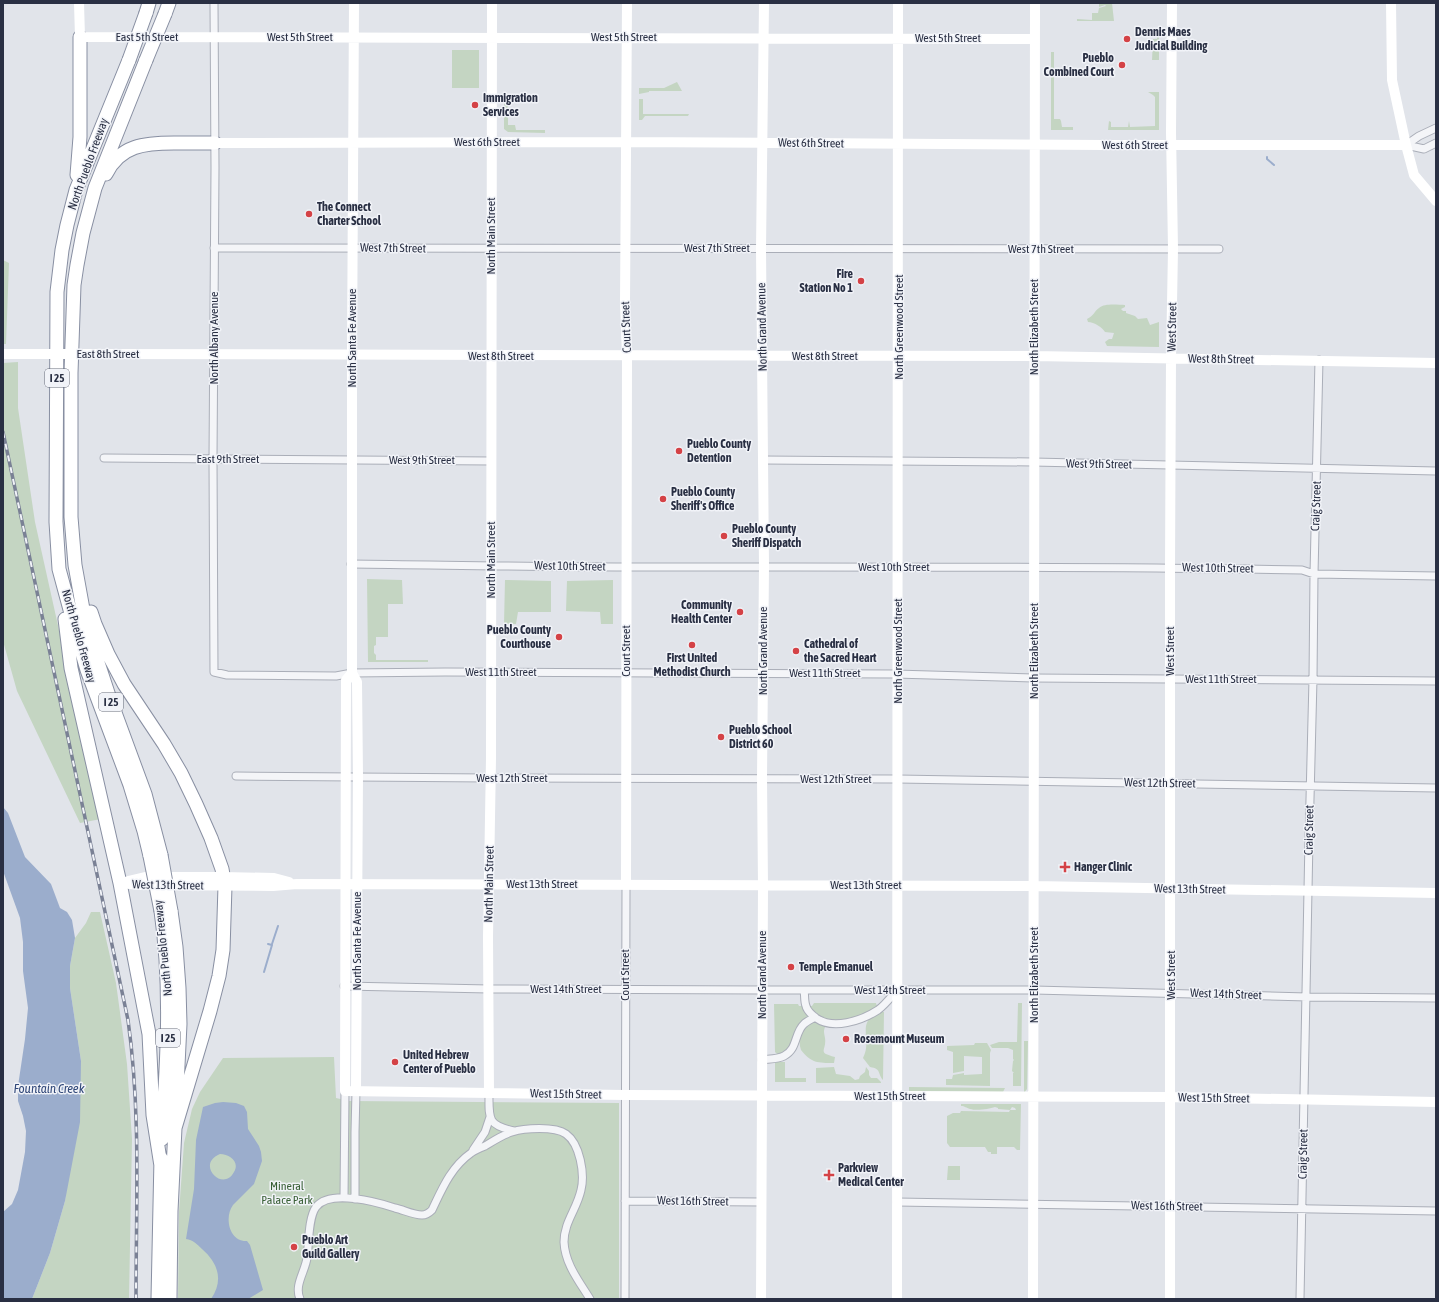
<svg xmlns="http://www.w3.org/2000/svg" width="1439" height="1302" viewBox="0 0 1439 1302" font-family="'Asap Condensed',sans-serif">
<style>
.green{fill:#c4d5c2}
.water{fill:#9badcc;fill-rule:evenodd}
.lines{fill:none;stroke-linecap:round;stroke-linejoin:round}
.stream{stroke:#9badcc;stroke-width:2}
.street-casing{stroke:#aaaeb8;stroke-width:9}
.highway-casing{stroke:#888fa2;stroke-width:15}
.street{stroke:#f4f5f8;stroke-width:7}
.secondary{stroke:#fff;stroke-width:10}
.highway{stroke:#fff;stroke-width:13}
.rail-casing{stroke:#7a8195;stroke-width:3.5}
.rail{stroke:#f1f3f8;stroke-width:2;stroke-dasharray:6;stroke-linecap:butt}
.highway-bridge-casing{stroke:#888fa2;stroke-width:15;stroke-linecap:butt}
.secondary-bridge{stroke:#fff;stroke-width:10}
.highway-bridge{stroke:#fff;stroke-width:13}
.poi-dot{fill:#d44246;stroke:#f1f3f8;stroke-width:1.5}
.labels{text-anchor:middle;stroke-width:3;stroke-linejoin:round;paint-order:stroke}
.shield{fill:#f1f3f8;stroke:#656a79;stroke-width:1}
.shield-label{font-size:11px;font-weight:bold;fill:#292f43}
.poi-label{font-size:12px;font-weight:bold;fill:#292f43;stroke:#f1f3f8;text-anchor:start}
.street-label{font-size:12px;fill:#292f43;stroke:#f1f3f8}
.park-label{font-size:12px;fill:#385f35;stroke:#f1f3f8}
.water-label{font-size:13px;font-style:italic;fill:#314879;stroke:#f1f3f8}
</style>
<rect width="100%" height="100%" fill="#e1e4ea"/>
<!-- green -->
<path class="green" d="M1099,3H1112L1114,21H1077V19L1092,20V13H1098L1099,8L1106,6L1105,5L1099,7Z
M1157,29H1159V60H1152L1153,39H1157Z
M452,50H479V88H452Z
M1051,52H1054V119H1060L1061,121L1062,127H1073V130H1051Z
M677,82L682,91H649V92L639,94V88H664Z
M1148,92H1159V130H1108L1109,121L1111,122V127H1128L1129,121L1130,127L1155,126V97L1153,95Z
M504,97H508V125H515L516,130H545V133L508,132L504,129Z
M639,99H643V114H689L688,116H645L642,120H639Z
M3,260L9,263L6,344H3Z
M1125,305V307L1121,309L1123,311H1126V313L1135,316L1138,319L1147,318L1150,325L1159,322V347L1107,346L1105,342L1109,339H1112L1114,333L1105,332C1103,328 1094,322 1088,322L1087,319C1095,315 1094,311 1099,308C1105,303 1117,305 1125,305Z
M18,362V408L35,522L101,819L80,823L17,691L3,641V363Z
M367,579L402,580L403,604H388V637H376V645L374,646V653L376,655V660H428V662H368Z
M505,580L551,581V612H518L516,624H504Z
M613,580V624H601L600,612L566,611L567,581Z
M91,912H100L116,983L127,1064L132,1139L129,1299H32L50,1253L65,1201L81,1061L70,988V966L75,938L86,923Z
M814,1003H876L877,1007C860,1017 836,1028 817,1016C814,1014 811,1009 808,1006H812Z
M1018,1003H1022L1021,1086H1013V1073H1014L1012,1071L1013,1061L1014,1060L1013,1059V1050L1008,1048H992L990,1045L999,1042H1017Z
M774,1004H798L799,1006H803L810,1016C806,1018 802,1020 799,1024C790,1035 796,1050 778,1055L775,1052Z
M879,1012H884L883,1080C877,1073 882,1069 870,1067L863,1058C873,1039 855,1023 879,1012Z
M811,1022H816L826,1025C823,1031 824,1032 825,1038C827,1051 816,1052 835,1057L834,1063C818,1063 811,1063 801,1050C797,1039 802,1029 811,1022Z
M1024,1041H1028L1027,1089L1024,1093Z
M975,1043H987L991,1050L990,1053V1086L946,1085V1079H952L953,1075L964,1073V1075L982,1074V1057L964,1056V1071L953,1073V1052L947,1050V1046L974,1045Z
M334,1057L336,1098L349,1101L619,1103V1299H178L179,1212L184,1143L192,1109L200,1092L223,1058Z
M777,1062H785V1078H806V1082H775V1063Z
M834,1067L836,1074L850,1076L855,1080L859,1079L860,1076L865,1072L866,1067L869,1071V1075L871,1078H877L881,1082V1083H816V1068Z
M909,1087L1005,1088L1003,1092L909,1091Z
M961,1104H1021L1020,1150H1017L1014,1147H997V1154H991V1152H988L985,1147H950L947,1143V1116L953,1113H960L961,1111L1009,1112L1010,1110H1016L1015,1108L1012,1107L1010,1110L998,1109V1108L995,1107C989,1109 977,1111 970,1109C966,1108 965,1106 961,1106Z
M948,1166H960V1180H947Z"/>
<!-- water -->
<path class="water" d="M3,807L8,813L25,857L51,884L60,908L67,912L72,920L75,938L70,966V988L81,1061L80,1122L65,1201L50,1253L32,1299H3V1212L12,1204L18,1190L25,1152L26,1131L23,1116L18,1101V1086L25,1039L28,1008L23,971V942L20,918L3,871Z
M223,1102L236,1103L244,1106L247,1112L248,1129L259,1146L261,1152L262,1161L254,1184L233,1205C224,1217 229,1242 247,1241L250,1245L263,1290L248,1299H211C224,1280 218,1263 202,1249C197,1244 193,1240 186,1239L194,1189L196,1140L203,1107L215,1103ZM220,1154C230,1154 240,1162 234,1172C223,1193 195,1164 220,1154Z"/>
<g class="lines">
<!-- stream -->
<path class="stream" d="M1267,157V159L1274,165
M272,944L278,926
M264,972L272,945L268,944"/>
<defs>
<path id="street" d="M214,3L215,168L213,459L214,672L227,675L336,676L352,673L445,672L895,674L1033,678L1436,681
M1406,145L1419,136L1436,128
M1406,145L1424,149L1436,143
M214,248L1219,249
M104,458L491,461
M763,460L1033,462L1436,471
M351,564C444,565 536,567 628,567C853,567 1078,566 1302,570L1314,574L1436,576
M236,776L490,778L898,779L1436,788
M344,986L489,989L762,990H1034L1307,997L1436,998
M804,990C805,995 804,1001 806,1006C807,1011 812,1015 816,1018C833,1030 861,1021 878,1010C885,1005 891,997 897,990
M762,1060C769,1059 778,1059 784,1056C798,1049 794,1033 804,1024C807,1021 812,1019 815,1017
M489,1093C489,1119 487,1125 514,1131
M473,1150L485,1132L490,1117
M344,1198L345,1091
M355,1199V1132L356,1091
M625,1201L761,1202
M897,1202L1436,1211
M300,1299C294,1285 305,1272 307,1258C309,1244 308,1218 316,1207C330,1189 377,1202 395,1208C404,1210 413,1215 422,1215C426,1215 429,1213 432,1210C442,1189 451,1167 471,1153C475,1150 480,1148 485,1146C493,1141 502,1135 512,1132C524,1128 555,1126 566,1134C580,1144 585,1174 581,1190C577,1209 564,1222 564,1242C565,1264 579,1281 590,1299
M625,1299L626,885
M1300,1299L1309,839L1313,679L1314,574L1319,360"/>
<path id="highway" d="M146,13L149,3
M165,14L169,3
M129,60L76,190L67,225L62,250L57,292L56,522L59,569L79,643L87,670L130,785L144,831L150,856
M146,60L95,188L83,233L77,265L74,285L71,373V517L75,565L86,626L110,699L145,794L161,855
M106,174C120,145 145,143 174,143C188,143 201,143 215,143
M77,175L80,137V37
M91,612L95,624L108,654L124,684L164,744L181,773L196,804L211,838L222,869L225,886L223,950L219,976L210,1011L175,1128
M65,619L71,668L120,883L149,1034L153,1115L161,1166
M161,911C172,987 167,1063 162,1139
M158,1299L161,1158
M170,1299L171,1211L180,1024L179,988L176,947L171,911"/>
</defs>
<!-- street casing -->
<use href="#street" class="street-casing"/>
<!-- highway casing -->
<use href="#highway" class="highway-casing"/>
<!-- street -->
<use href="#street" class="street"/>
<!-- secondary -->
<path class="secondary" d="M79,3L80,37L1035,39
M354,3L352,355V673L357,682L358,776L356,1091
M1391,3L1392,80L1406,145L1414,175L1436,201
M215,143L626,142L1105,145H1406
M93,354L1034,356L1436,363
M352,673L346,680L345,1091L625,1095L1171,1097L1436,1102
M128,881L145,877H223L274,878L289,882
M120,883L140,885L273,886L297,884L1034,886L1436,893
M626,885L627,356L625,303L627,3
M489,1093L488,937L491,758L492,3
M761,1299L763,886L762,778L764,566L761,249L764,3
M897,1299L898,3
M1033,1299L1035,3
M1170,1299V567L1171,358L1173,249L1171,132L1172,3"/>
<!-- highway -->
<use href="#highway" class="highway"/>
<defs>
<path id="rail" d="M3,432L128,1020C141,1112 136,1206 136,1299"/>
</defs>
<!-- rail casing -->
<use href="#rail" class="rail-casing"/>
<!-- rail -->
<use href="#rail" class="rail"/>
<defs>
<path id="highway-bridge" d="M129,60L146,13
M146,60L165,14
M161,855L171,911
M150,856L161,911"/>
</defs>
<!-- highway-bridge casing -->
<use href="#highway-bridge" class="highway-bridge-casing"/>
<!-- secondary-bridge -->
<path class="secondary-bridge" d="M3,354H93"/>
<!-- highway-bridge -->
<use href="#highway-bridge" class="highway-bridge"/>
</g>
<!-- markers -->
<g class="poi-dot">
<circle cx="1127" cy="39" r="4"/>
<circle cx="1122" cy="65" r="4"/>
<circle cx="475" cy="105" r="4"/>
<circle cx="309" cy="214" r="4"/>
<circle cx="861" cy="281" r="4"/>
<circle cx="679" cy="451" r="4"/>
<circle cx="663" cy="499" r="4"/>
<circle cx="724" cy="536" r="4"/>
<circle cx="740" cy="612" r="4"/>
<circle cx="559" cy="637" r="4"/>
<circle cx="692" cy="645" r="4"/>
<circle cx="796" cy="651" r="4"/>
<circle cx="721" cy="737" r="4"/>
<path d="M1063 861h4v4h4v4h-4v4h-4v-4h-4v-4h4z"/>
<circle cx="791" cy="967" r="4"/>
<circle cx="846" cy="1039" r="4"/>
<circle cx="395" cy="1062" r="4"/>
<path d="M827 1169h4v4h4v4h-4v4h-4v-4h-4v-4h4z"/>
<circle cx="294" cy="1247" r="4"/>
</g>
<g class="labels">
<!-- shield labels -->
<g class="shield">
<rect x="45" y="369" width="24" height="18" rx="3"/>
<rect x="99" y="693" width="24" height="18" rx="3"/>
<rect x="156" y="1029" width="24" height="18" rx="3"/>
</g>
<g class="shield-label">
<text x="57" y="382">I 25</text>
<text x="111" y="706">I 25</text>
<text x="168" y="1042">I 25</text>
</g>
<!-- poi labels -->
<g class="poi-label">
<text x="1135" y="36">Dennis Maes<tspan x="1135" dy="14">Judicial Building</tspan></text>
<text x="1114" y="62" text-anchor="end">Pueblo<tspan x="1114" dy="14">Combined Court</tspan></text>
<text x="483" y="102">Immigration<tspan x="483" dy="14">Services</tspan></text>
<text x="317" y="211">The Connect<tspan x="317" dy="14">Charter School</tspan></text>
<text x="853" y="278" text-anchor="end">Fire<tspan x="853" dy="14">Station No 1</tspan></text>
<text x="687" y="448">Pueblo County<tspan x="687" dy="14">Detention</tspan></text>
<text x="671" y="496">Pueblo County<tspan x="671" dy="14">Sheriff's Office</tspan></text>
<text x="732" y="533">Pueblo County<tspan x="732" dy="14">Sheriff Dispatch</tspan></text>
<text x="732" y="609" text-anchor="end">Community<tspan x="732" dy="14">Health Center</tspan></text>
<text x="551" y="634" text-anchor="end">Pueblo County<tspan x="551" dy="14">Courthouse</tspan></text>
<text x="804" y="648">Cathedral of<tspan x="804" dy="14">the Sacred Heart</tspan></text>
<text x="692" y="662" text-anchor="middle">First United<tspan x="692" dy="14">Methodist Church</tspan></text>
<text x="729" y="734">Pueblo School<tspan x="729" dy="14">District 60</tspan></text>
<text x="1074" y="871">Hanger Clinic</text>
<text x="799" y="971">Temple Emanuel</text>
<text x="854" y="1043">Rosemount Museum</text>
<text x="403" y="1059">United Hebrew<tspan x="403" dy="14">Center of Pueblo</tspan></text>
<text x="838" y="1172">Parkview<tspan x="838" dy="14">Medical Center</tspan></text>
<text x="302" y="1244">Pueblo Art<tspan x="302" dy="14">Guild Gallery</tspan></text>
</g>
<!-- street labels -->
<g class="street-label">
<text x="147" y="41">East 5th Street</text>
<text x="300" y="41">West 5th Street</text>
<text x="624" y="41">West 5th Street</text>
<text x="948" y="42">West 5th Street</text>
<text x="487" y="146">West 6th Street</text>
<text transform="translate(811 143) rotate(1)" y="4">West 6th Street</text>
<text x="1135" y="149">West 6th Street</text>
<text transform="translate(88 164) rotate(-70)" y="4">North Pueblo Freeway</text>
<text transform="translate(491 236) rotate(-90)" y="4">North Main Street</text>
<text transform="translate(393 248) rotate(1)" y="4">West 7th Street</text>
<text x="717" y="252">West 7th Street</text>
<text x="1041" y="253">West 7th Street</text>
<text transform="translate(626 327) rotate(-92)" y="4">Court Street</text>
<text transform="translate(762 327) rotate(-91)" y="4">North Grand Avenue</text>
<text transform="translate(899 327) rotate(-90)" y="4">North Greenwood Street</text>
<text transform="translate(1034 327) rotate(-90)" y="4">North Elizabeth Street</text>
<text transform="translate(1172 327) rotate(-89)" y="4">West Street</text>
<text transform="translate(214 338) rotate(-90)" y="4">North Albany Avenue</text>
<text transform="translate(352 338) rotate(-90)" y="4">North Santa Fe Avenue</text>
<text x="108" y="358">East 8th Street</text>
<text x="501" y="360">West 8th Street</text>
<text x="825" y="360">West 8th Street</text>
<text transform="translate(1221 359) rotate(1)" y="4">West 8th Street</text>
<text x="228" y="463">East 9th Street</text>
<text x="422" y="464">West 9th Street</text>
<text transform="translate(1099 464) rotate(1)" y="4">West 9th Street</text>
<text transform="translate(1316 506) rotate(-88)" y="4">Craig Street</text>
<text transform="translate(491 560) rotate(-90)" y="4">North Main Street</text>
<text transform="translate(570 566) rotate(1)" y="4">West 10th Street</text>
<text x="894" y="571">West 10th Street</text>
<text transform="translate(1218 568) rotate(1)" y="4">West 10th Street</text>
<text transform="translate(79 636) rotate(74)" y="4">North Pueblo Freeway</text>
<text transform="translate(626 651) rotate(-90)" y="4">Court Street</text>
<text transform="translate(763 651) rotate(-90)" y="4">North Grand Avenue</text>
<text transform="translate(898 651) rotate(-90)" y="4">North Greenwood Street</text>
<text transform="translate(1034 651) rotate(-90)" y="4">North Elizabeth Street</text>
<text transform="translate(1170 651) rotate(-90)" y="4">West Street</text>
<text x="501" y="676">West 11th Street</text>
<text x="825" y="677">West 11th Street</text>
<text x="1221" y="683">West 11th Street</text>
<text x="512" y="782">West 12th Street</text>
<text x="836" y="783">West 12th Street</text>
<text transform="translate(1160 783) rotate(1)" y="4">West 12th Street</text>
<text transform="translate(1309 830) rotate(-89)" y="4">Craig Street</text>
<text transform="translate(489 884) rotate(-89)" y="4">North Main Street</text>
<text x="542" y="888">West 13th Street</text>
<text transform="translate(168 885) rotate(1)" y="4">West 13th Street</text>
<text x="866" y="889">West 13th Street</text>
<text transform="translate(1190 889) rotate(1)" y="4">West 13th Street</text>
<text transform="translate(357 941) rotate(-90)" y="4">North Santa Fe Avenue</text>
<text transform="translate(163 948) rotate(-96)" y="4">North Pueblo Freeway</text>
<text transform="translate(625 975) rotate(-90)" y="4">Court Street</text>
<text transform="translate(762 975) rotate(-90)" y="4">North Grand Avenue</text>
<text transform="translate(1034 975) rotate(-90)" y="4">North Elizabeth Street</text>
<text transform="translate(1171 975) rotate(-90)" y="4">West Street</text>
<text x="566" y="993">West 14th Street</text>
<text x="890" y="994">West 14th Street</text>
<text transform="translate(1226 994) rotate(2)" y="4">West 14th Street</text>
<text transform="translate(566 1094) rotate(1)" y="4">West 15th Street</text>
<text x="890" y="1100">West 15th Street</text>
<text transform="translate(1214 1098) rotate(1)" y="4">West 15th Street</text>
<text transform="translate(1303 1154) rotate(-89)" y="4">Craig Street</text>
<text transform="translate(693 1201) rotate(1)" y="4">West 16th Street</text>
<text transform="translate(1167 1206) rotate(1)" y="4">West 16th Street</text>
</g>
<!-- park labels -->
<g class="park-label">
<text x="287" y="1190">Mineral<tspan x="287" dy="14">Palace Park</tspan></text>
</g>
<!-- water labels -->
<g class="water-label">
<text x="49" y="1093">Fountain Creek</text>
</g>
</g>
<!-- border -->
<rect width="1439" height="1302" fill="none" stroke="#292f43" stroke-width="8"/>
</svg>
